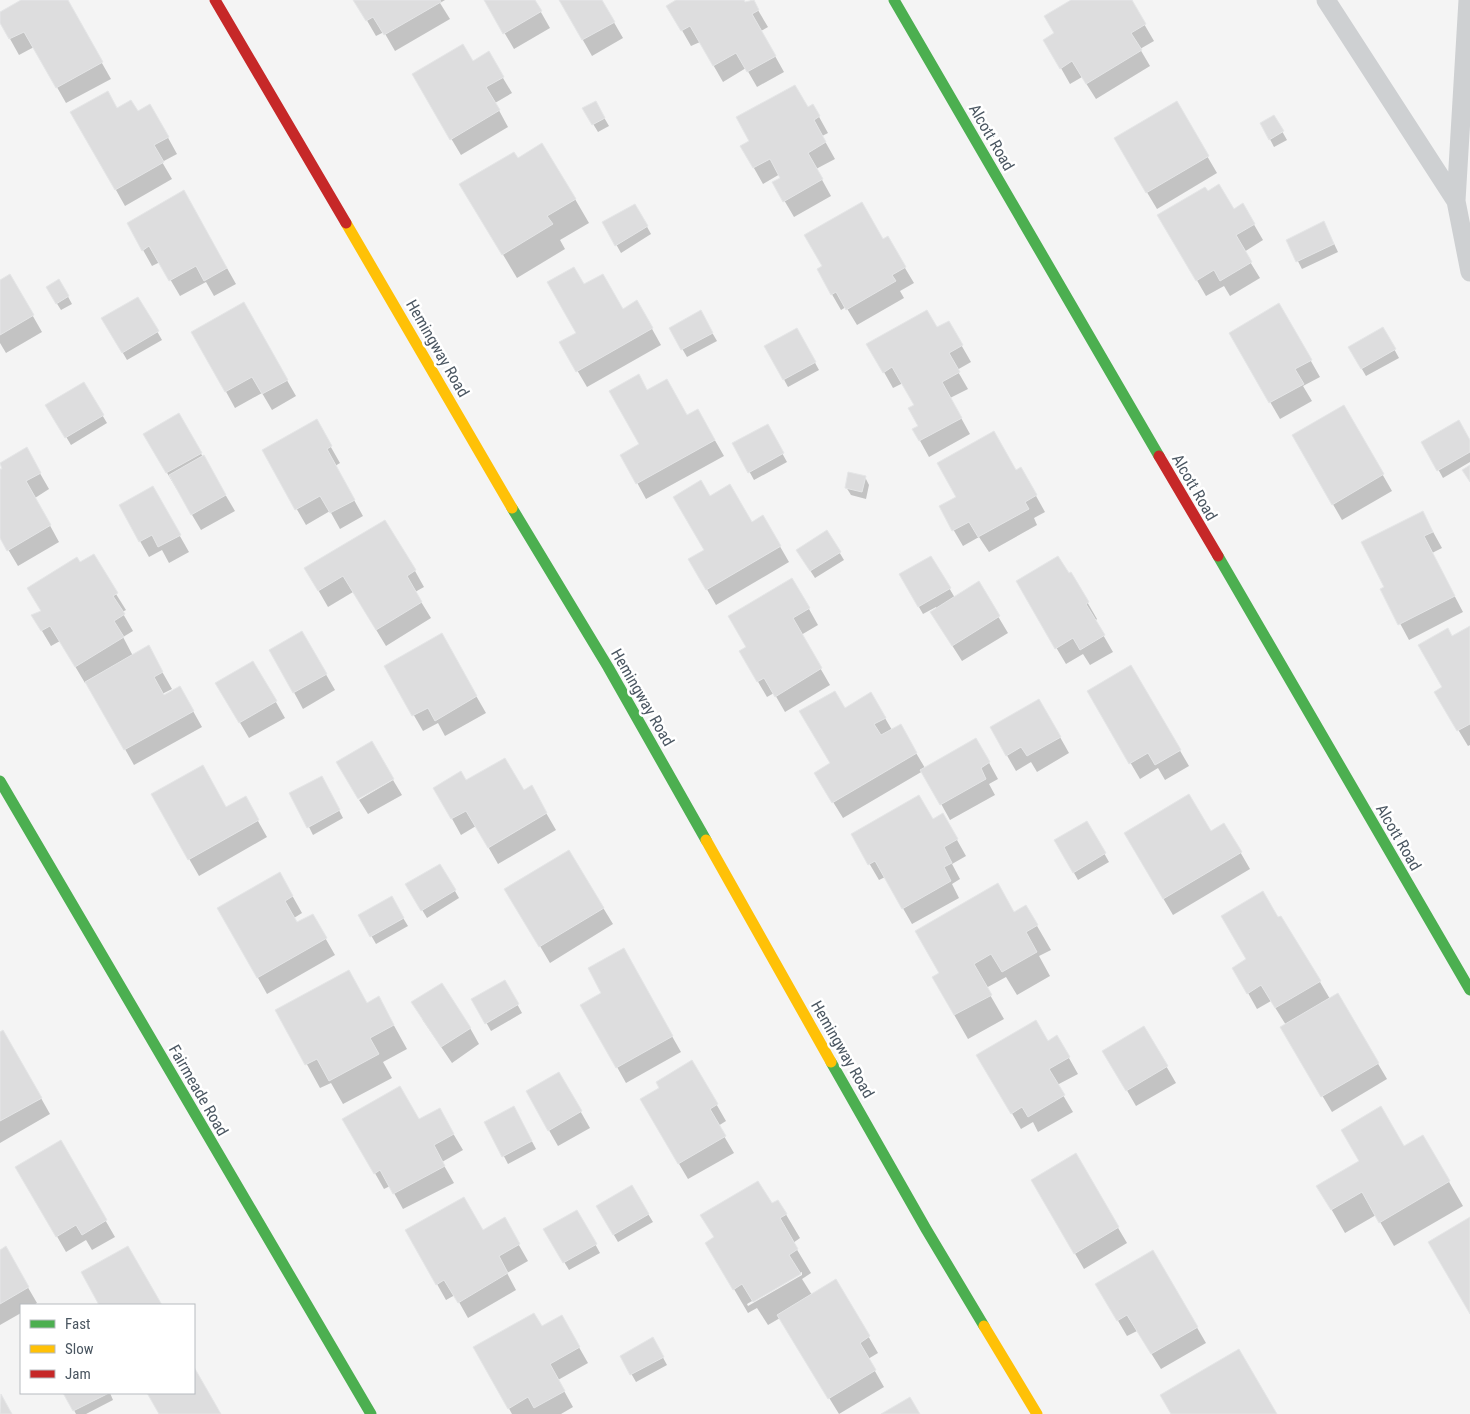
<svg xmlns="http://www.w3.org/2000/svg" width="1470" height="1414" viewBox="0 0 1470 1414" font-family="'Roboto Condensed',sans-serif">
<style>
.shadow{fill:#0003;fill-rule:evenodd}
.building{fill:#ddddde;stroke:#e5e6e7}
.lines{fill:none;stroke-linecap:round;stroke-linejoin:round}
.lane{stroke:#ced0d2;stroke-width:19}
.fast{stroke:#4caf50;stroke-width:11}
.slow{stroke:#ffc107;stroke-width:11}
.jam{stroke:#c62828;stroke-width:11}
.labels{text-anchor:middle;stroke-width:5;stroke-linejoin:round;paint-order:stroke}
.street-label{font-size:16px;fill:#4a5661;stroke:#fff}
</style>
<rect width="100%" height="100%" fill="#f4f4f4"/>
<!-- shadow -->
<path class="shadow" d="M23,0H66L111,79L66,103L34,47L19,55L0,21V14Z
M355,0H445L440,3L450,19L395,51L384,32L376,36Z
M485,0H534L550,28L514,49Z
M560,0H601L623,38L592,56Z
M679,0H742L744,4L752,0L768,27L761,31L784,72L757,87L746,68L723,82L700,42L691,46L668,6Z
M1074,0H1130L1154,41L1140,49L1150,66L1096,99L1082,77L1070,84L1045,40L1055,34Z
M488,53L512,93L495,103L508,127L461,155L413,75L472,63Z
M595,102L609,126L598,132L584,109Z
M1176,103L1217,173L1157,209L1115,139Z
M150,105L177,154L162,162L172,179L125,206L72,112L117,109L137,113Z
M813,106L828,133L822,136L835,159L816,169L831,196L794,217L774,183L782,179L780,174L763,184L742,147Z
M1274,117L1287,140L1274,147L1262,124Z
M517,160L575,199L589,223L560,240L565,249L517,278L475,208Z
M184,192L236,284L214,296L206,282L180,296L160,262L152,266L143,250Z
M1208,192L1233,210L1242,204L1263,240L1244,252L1260,278L1230,296L1224,286L1206,296L1159,215Z
M635,205L651,234L621,253L604,223Z
M1328,231L1338,252L1302,269L1287,240Z
M887,238L914,283L900,291L904,298L857,325L846,307L841,310L818,270Z
M10,276L42,332L6,353L0,343V281Z
M59,280L72,304L61,310L47,288Z
M584,286L622,310L637,302L661,345L587,387L561,343L577,333Z
M138,298L162,340L127,360L103,319Z
M243,304L296,396L272,410L262,393L235,408L193,332Z
M1279,305L1320,377L1303,386L1312,401L1280,419L1230,333Z
M700,312L717,341L687,357L670,328Z
M948,322L971,362L957,370L968,389L950,398L970,434L929,457L914,430L920,427L916,405L903,383L893,388L868,344L936,329Z
M1383,329L1399,358L1366,376L1349,347Z
M797,330L819,370L788,387L766,346Z
M83,383L107,423L71,445L47,405Z
M647,391L687,417L698,411L724,456L646,499L622,455L640,445Z
M1343,406L1392,491L1342,520L1293,435Z
M178,415L235,511L201,530L144,434Z
M316,421L340,463L335,466L363,516L340,529L330,511L306,525L263,451Z
M767,426L787,462L754,480L734,444Z
M1423,442H1470V462L1443,478Z
M26,449L49,489L35,498L59,542L18,566L0,536V471Z
M1021,469L1045,512L1034,518L1037,525L989,552L979,537L963,546L940,507Z
M865,477L869,485L866,499L851,495L846,487Z
M152,487L189,552L169,563L162,550L149,557L120,506Z
M710,497L751,523L763,517L789,562L716,605L690,560L706,550Z
M1422,512L1442,548L1432,553L1463,612L1409,640L1382,590L1385,588Z
M827,532L844,560L815,578L802,558Z
M931,557L955,598L978,583L1008,633L962,661L941,628L936,607L923,614L900,574Z
M80,564L116,594L126,610L122,612L133,631L123,637L133,656L148,647L172,689L162,694L164,697L180,688L202,727L134,765L87,682L85,683L60,641L51,646L33,616L42,611Z
M306,569L415,571L424,587L415,592L431,618L386,646L353,592L328,607Z
M1071,574L1097,619L1095,621L1113,652L1090,665L1083,654L1066,664L1017,582Z
M809,609L818,625L801,635L830,685L785,712L774,693L767,697L750,668L747,648L729,617Z
M1470,627V745L1468,746L1436,693L1444,688L1452,637Z
M302,633L335,690L303,709L271,650Z
M441,635L486,713L445,736L438,723L423,731L386,667Z
M253,662L285,718L249,738L217,684Z
M1131,667L1189,766L1165,780L1158,768L1140,779L1089,692Z
M871,694L892,730L900,726L925,768L976,739L998,779L989,784L995,795L950,820L923,771L843,818L825,789L832,764Z
M1039,700L1069,753L1037,772L1031,762L1016,771L991,728Z
M393,780L402,795L368,814L359,800Z
M466,782L523,792L531,787L556,830L498,864L476,826L461,835L435,788Z
M326,785L343,818L313,835L309,827Z
M152,795L254,814L267,837L199,876Z
M943,815L966,856L952,864L960,879L952,884L959,898L912,924L885,877L879,880L852,834L932,821Z
M1087,823L1109,862L1078,880L1056,841Z
M1224,824L1250,869L1173,915L1125,834L1210,832Z
M569,852L613,924L550,963L506,889Z
M440,865L459,898L427,918L407,885Z
M280,874L302,913L294,918L297,924L312,915L335,955L267,994L219,908Z
M391,898L408,926L376,944L360,916Z
M1026,907L1051,950L1039,956L1050,976L1017,995L1006,977L986,988L1004,1019L968,1039L933,978L1014,914Z
M623,950L681,1052L626,1083L582,1005L603,993Z
M1248,960L1320,982L1330,999L1337,994L1387,1079L1332,1112L1282,1028L1286,1025L1271,1001L1257,1009L1234,968Z
M505,982L522,1013L491,1031L473,999Z
M367,1004L392,1022L407,1049L383,1062L392,1078L343,1104L331,1083L320,1088L277,1010Z
M422,1019L470,1028L479,1044L452,1063Z
M1144,1028L1176,1083L1136,1106L1104,1051Z
M3,1031L50,1114L0,1143V1033Z
M1057,1037L1078,1074L1057,1085L1073,1112L1038,1132L1033,1122L1021,1129L978,1055L1047,1042Z
M692,1062L726,1121L718,1126L734,1153L688,1179L641,1100L661,1088Z
M559,1074L590,1128L558,1146L527,1092Z
M439,1110L463,1150L442,1162L454,1183L403,1209L390,1186L384,1189L344,1119L418,1121Z
M518,1115L536,1149L508,1164L486,1122Z
M1423,1137L1463,1206L1394,1246L1376,1215L1345,1233L1318,1186L1404,1148Z
M60,1142L115,1237L92,1250L86,1240L66,1252L17,1167Z
M1075,1155L1127,1243L1084,1269L1032,1180Z
M632,1187L653,1222L618,1242L597,1206Z
M778,1201L800,1238L793,1243L811,1273L802,1279L812,1295L836,1281L878,1353L868,1359L884,1387L839,1414L780,1318L768,1325L757,1308L748,1313L707,1243ZM802,1272V1275L748,1306L747,1304Z
M577,1211L600,1253L569,1270L545,1230Z
M504,1219L528,1261L507,1273L516,1290L468,1318L455,1295L446,1300L407,1231L482,1232Z
M128,1247L161,1305H101L83,1273Z
M5,1248L37,1303L34,1305H21V1313L0,1325V1251Z
M1153,1252L1206,1343L1161,1369L1137,1331L1127,1336L1097,1285Z
M561,1316L588,1363L558,1380L573,1407L561,1414H512L475,1347L542,1328Z
M653,1339L667,1365L636,1382L621,1356Z
M194,1369L219,1414H161L148,1393H194Z
M65,1393H110L113,1400L86,1414H76Z"/>
<!-- building -->
<path class="building" d="M21,0H68L103,62L56,88L24,32L9,39L0,23V12Z
M353,0H440L441,2L384,35L373,17L366,21Z
M484,0H535L542,11L503,34Z
M559,0H602L615,22L582,40Z
M676,0H744L745,2L754,0L759,10L752,14L776,56L747,72L736,53L713,66L690,26L681,31L666,6Z
M1071,0H1132L1146,24L1131,33L1142,50L1086,84L1072,61L1060,69L1043,40L1054,33L1044,16Z
M463,44L473,61L489,51L504,77L486,87L500,110L450,140L412,74Z
M795,85L808,107L813,104L820,116L814,120L826,142L808,153L823,179L783,202L772,182L780,178L770,159L753,168L740,146L749,141L736,117Z
M108,91L117,108L131,100L138,111L150,104L169,137L154,145L164,162L115,190L70,112Z
M596,101L605,118L592,125L582,108Z
M1177,101L1209,156L1146,193L1114,138Z
M1274,115L1284,131L1269,140L1260,123Z
M542,143L576,199L547,216L553,224L502,255L459,184L514,152L518,158Z
M1219,184L1234,209L1243,203L1255,224L1236,235L1252,262L1220,281L1214,270L1196,281L1157,215L1205,187L1208,191Z
M184,190L227,268L204,281L196,266L169,281L149,246L142,251L127,223Z
M862,202L883,239L888,236L906,267L892,275L896,281L846,310L836,292L831,295L817,269L822,266L804,235Z
M635,204L648,226L615,246L602,222Z
M1324,221L1334,244L1296,262L1286,240Z
M574,267L584,284L603,274L623,309L637,300L653,328L576,372L559,342L576,333L547,282Z
M10,274L34,315L0,335V280Z
M59,279L69,296L56,304L46,287Z
M138,297L159,331L122,353L101,318Z
M244,302L288,380L262,394L252,377L225,392L191,332Z
M1279,303L1312,360L1295,369L1304,384L1269,403L1229,333Z
M701,310L713,333L681,350L669,328Z
M927,310L937,327L949,321L963,345L949,353L960,372L942,382L962,418L919,441L912,429L918,426L908,408L914,405L892,367L883,373L866,344Z
M1383,327L1396,349L1361,369L1348,347Z
M797,328L816,362L783,380L764,346Z
M639,374L647,390L667,379L687,415L698,409L715,440L636,484L620,455L639,444L609,391Z
M84,382L104,415L65,438L45,405Z
M1344,405L1384,474L1332,505L1292,435Z
M179,413L202,453L166,473L143,434Z
M317,419L332,446L327,449L355,500L330,513L320,496L295,510L262,450Z
M1459,420L1470,440V452L1437,471L1421,442Z
M768,424L784,453L748,473L732,443Z
M994,431L1016,470L1021,467L1037,495L1025,502L1029,509L978,537L969,522L952,531L939,506L956,497L937,463Z
M27,447L41,473L26,481L51,525L7,551L0,538V469H2L0,463Z
M204,455L226,495L191,515L169,475Z
M1470,465V482L1462,470Z
M848,472L866,476L862,492L845,488Z
M701,480L710,496L730,484L752,522L763,515L781,546L706,590L688,559L704,550L673,497Z
M153,486L181,535L158,547L152,535L139,542L119,505Z
M1423,511L1433,532L1424,536L1455,596L1398,625L1380,589L1384,587L1361,542Z
M385,520L416,570L407,576L422,602L376,630L343,576L318,591L304,568Z
M827,530L841,552L810,571L796,550Z
M94,554L118,593L113,596L125,614L114,621L124,637L75,667L50,626L41,631L31,615L41,611L27,588L77,557L80,562Z
M931,556L951,588L918,607L899,574Z
M1058,556L1069,573L1071,572L1089,602L1086,604L1105,635L1080,650L1073,638L1055,649L1016,581Z
M792,578L810,608L793,618L822,668L775,697L764,678L757,682L739,651L746,647L728,616Z
M979,581L1000,616L952,646L930,612Z
M1470,626V724L1457,731L1434,692L1442,687L1418,645L1448,628L1452,636Z
M302,631L327,674L293,693L269,650Z
M442,633L477,696L435,721L428,708L412,716L384,666Z
M149,645L163,672L154,677L164,695L180,686L194,711L124,750L85,682Z
M253,661L277,701L239,723L215,683Z
M1131,665L1181,750L1155,765L1148,753L1129,764L1087,691Z
M835,691L845,708L871,692L886,718L874,724L881,735L901,724L917,753L832,803L814,773L830,763L799,711Z
M1039,699L1061,737L1027,756L1021,747L1006,756L990,727Z
M976,738L990,762L981,768L986,779L940,805L920,770Z
M372,741L394,779L358,799L336,762Z
M505,758L524,790L532,785L547,813L488,848L466,811L451,819L433,788L461,771L466,780Z
M203,765L226,807L246,796L259,820L188,860L151,794Z
M322,776L340,810L307,828L289,793Z
M1189,794L1211,831L1224,823L1242,852L1163,899L1124,833Z
M919,795L933,819L943,813L958,839L944,847L952,863L944,867L951,881L902,909L875,861L868,865L851,834Z
M1087,821L1106,853L1073,873L1054,840Z
M569,850L604,908L539,947L504,889Z
M440,864L456,890L421,911L405,884Z
M280,872L293,896L285,901L297,922L313,914L327,938L257,978L217,908Z
M998,883L1014,912L1026,905L1038,925L1026,932L1037,952L1002,972L991,954L974,964L992,995L954,1015L932,977L939,973L915,931Z
M1263,891L1278,917L1281,916L1321,981L1275,1008L1261,985L1247,994L1232,968L1246,959L1221,916Z
M392,896L404,918L370,937L358,915Z
M624,948L673,1036L616,1068L580,1005L601,993L588,968Z
M349,970L367,1003L379,996L394,1025L370,1038L379,1054L329,1081L317,1059L305,1065L275,1010Z
M505,980L519,1004L485,1024L471,999Z
M442,983L471,1028L441,1047L411,1002Z
M1338,993L1379,1063L1321,1097L1280,1027Z
M1036,1020L1048,1041L1057,1035L1070,1057L1049,1069L1065,1095L1028,1117L1022,1107L1011,1114L976,1055Z
M1144,1026L1168,1066L1126,1091L1102,1051Z
M3,1030L42,1098L0,1121V1032Z
M692,1060L718,1104L710,1109L726,1136L678,1164L640,1099L659,1088L656,1082Z
M559,1072L582,1111L548,1131L526,1091Z
M400,1086L419,1119L440,1108L454,1134L434,1145L445,1166L393,1194L380,1170L374,1174L342,1119Z
M514,1106L532,1141L502,1157L484,1122Z
M1381,1106L1404,1146L1423,1135L1450,1181L1379,1223L1362,1192L1331,1210L1316,1186L1359,1161L1341,1130Z
M61,1140L107,1220L82,1235L76,1225L56,1237L15,1167Z
M1076,1153L1119,1227L1074,1254L1031,1180Z
M758,1181L772,1203L778,1200L787,1214L780,1218L798,1249L789,1255L801,1274L753,1302L742,1284L733,1290L705,1243L714,1237L700,1215Z
M632,1185L649,1214L613,1235L596,1206Z
M464,1197L483,1230L505,1217L520,1244L499,1256L508,1273L458,1303L444,1280L436,1285L405,1230Z
M577,1210L597,1244L563,1263L543,1229Z
M1470,1217V1314L1428,1242Z
M6,1246L29,1287L0,1304V1250Z
M128,1246L162,1305H99L81,1272Z
M1153,1250L1198,1327L1151,1354L1127,1315L1117,1321L1095,1284Z
M836,1279L870,1336L860,1343L876,1370L828,1399L777,1315Z
M534,1313L542,1326L562,1315L580,1347L550,1364L565,1391L534,1408L528,1397L508,1409L473,1347Z
M653,1337L664,1357L630,1375L620,1356Z
M1239,1349L1277,1414H1171L1160,1395Z
M194,1367L221,1414H159L147,1393H194Z
M63,1393H109L73,1411Z
M1,1394L12,1414H0Z
M910,1397L920,1414H881Z"/>
<g class="lines">
<!-- lane -->
<path class="lane" d="M1326,0L1456,201L1470,272
M1456,201L1468,0"/>
<!-- fast -->
<path class="fast" d="M894,0L1159,456
M512,508L608,667L706,840
M1218,556L1470,990
M0,781L371,1414
M831,1062L926,1229L984,1326"/>
<!-- slow -->
<path class="slow" d="M346,223L512,508
M706,840L831,1062
M984,1326L1037,1414"/>
<!-- jam -->
<path class="jam" d="M215,0L346,223
M1159,456L1218,556"/>
</g>
<g class="labels">
<!-- street labels -->
<g class="street-label">
<text transform="translate(992 137) rotate(60)" y="6">Alcott Road</text>
<text transform="translate(438 348) rotate(60)" y="6">Hemingway Road</text>
<text transform="translate(1195 487) rotate(60)" y="6">Alcott Road</text>
<text transform="translate(643 697) rotate(60)" y="6">Hemingway Road</text>
<text transform="translate(1399 837) rotate(60)" y="6">Alcott Road</text>
<text transform="translate(843 1049) rotate(60)" y="6">Hemingway Road</text>
<text transform="translate(199 1090) rotate(60)" y="6">Fairmeade Road</text>
</g>
</g>
<!-- legend -->
<rect x="20" y="1304" width="175" height="90" fill="#ffffff" stroke="#b7bbc0"/>
<rect x="30" y="1320" width="25" height="8" fill="#4caf50" stroke="#b7bbc0"/>
<text x="65" y="1329" font-size="15" fill="#4a5661">Fast</text>
<rect x="30" y="1345" width="25" height="8" fill="#ffc107" stroke="#b7bbc0"/>
<text x="65" y="1354" font-size="15" fill="#4a5661">Slow</text>
<rect x="30" y="1370" width="25" height="8" fill="#c62828" stroke="#b7bbc0"/>
<text x="65" y="1379" font-size="15" fill="#4a5661">Jam</text>
</svg>
